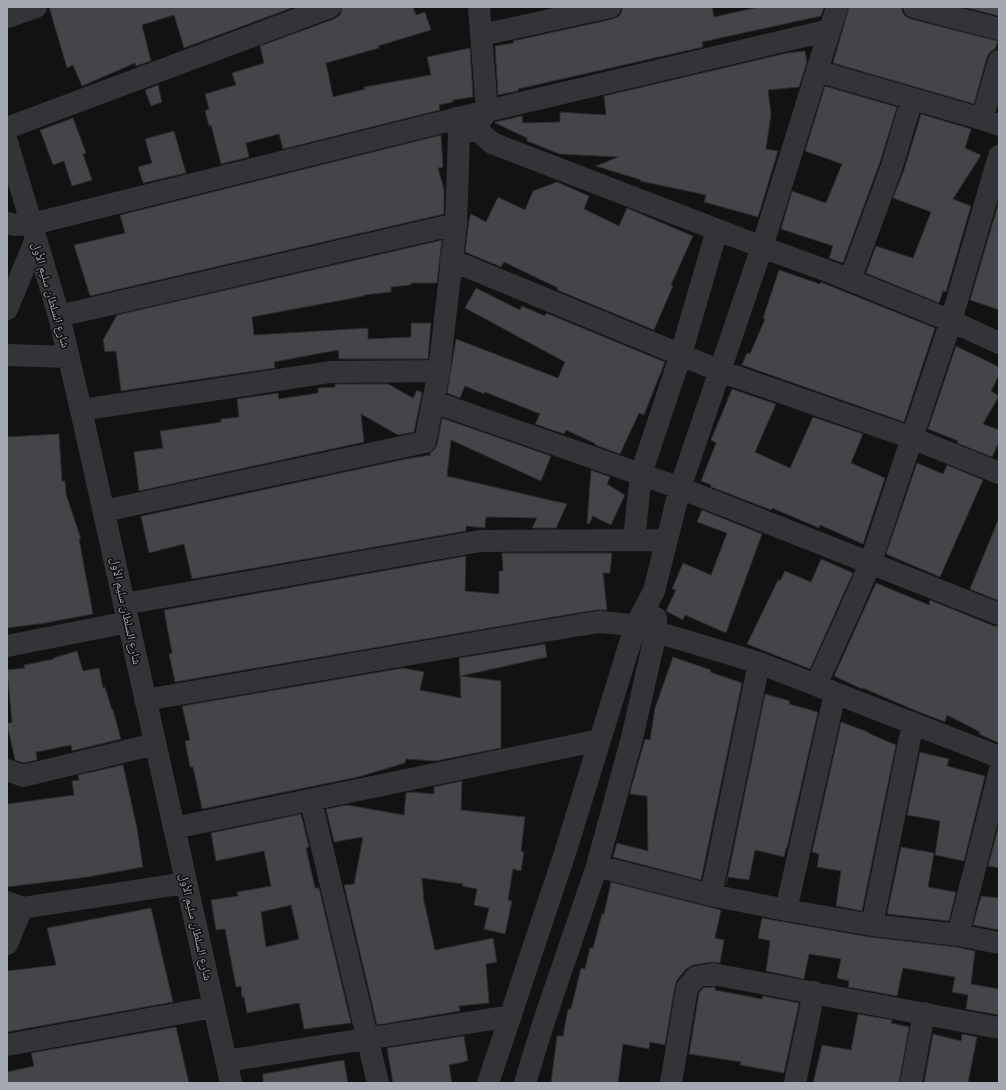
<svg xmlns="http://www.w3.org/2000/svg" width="1006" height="1090" viewBox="0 0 1006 1090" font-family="'Varela Round','Noto Naskh Arabic',sans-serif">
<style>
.building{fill:#444548;stroke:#2c2c2f;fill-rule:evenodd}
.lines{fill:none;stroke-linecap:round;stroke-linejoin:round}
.minor{stroke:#333438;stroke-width:22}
.labels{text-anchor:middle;stroke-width:3;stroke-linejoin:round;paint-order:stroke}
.street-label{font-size:12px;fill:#a5aab2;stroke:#0d0d0e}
</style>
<rect width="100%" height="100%" fill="#121213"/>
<!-- building -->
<path class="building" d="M49,7H294L184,48L174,15L142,25L151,61L136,66L135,63L82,86L73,65L67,68Z
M342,7H413L416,15L425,12L431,30L378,46L379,48L326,63L333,97L365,89L364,87L431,75L427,57L470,48L473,97L453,100V102L439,105L440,110L283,149L279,134L246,143L249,157L221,164L211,125L209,126L205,111L209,109L205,94L236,85L232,73L264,63L260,46L334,19L340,15Z
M622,7H712L714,17L759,7H824L821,16L702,42L703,47L518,89V91L498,95L495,46L514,43L513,41L613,19L619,16L622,11Z
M849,7H902V11L905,16L911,19L998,41L995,49L990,52L987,57L974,104L833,63Z
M964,7H999V16Z
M805,51L807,62L799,87L768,90L771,114L766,149L778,151L758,217L704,202L706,195L640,181L641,180L596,166L618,157L560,154L527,141V138L495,123V122L522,116L523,123L560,122V112L606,115L604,96L787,53Z
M158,85L162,102L151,106L145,90Z
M825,86L897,107L880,162L843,263L829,258L833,246L781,229L792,191L826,203L842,164L805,151Z
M921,114L971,129L965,148L981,155L953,199L971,206L946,292L943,291L939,303L866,273L876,246L913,258L931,212L893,198L904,170Z
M73,118L86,153L83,154L92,180L72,186L64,161L53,165L40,130Z
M174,131L186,173L143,183L138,167L152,163L145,139Z
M441,135L443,167L438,168L444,189V214L90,296L74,245L125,233L120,215Z
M557,182L589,196L584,209L619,226L627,208L693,236L671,285L673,286L654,330L557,290L558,288L504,262L501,267L465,252L469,220L471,214L486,222L498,197L525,210L533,191Z
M999,201V310L970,300Z
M442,240L437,283H411V285L391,287V292L364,295V296L252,317L254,335L368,328V339L411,337V323H431L428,359H339L338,350L274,362L275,368L121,391L116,351L105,352L103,340L117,315Z
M779,270L820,284L821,282L828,285L935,328L904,422L742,365L747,353L750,354L765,319L763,318Z
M476,288L520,310L522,306L545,316L546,313L665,362L644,415L639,413L620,454L595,445L596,444L566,430L564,434L535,424L540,414L485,392L484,394L465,386L460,398L447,393L456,339L558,378L565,362L465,308Z
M956,346L999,367V375L991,391L999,396L983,424L999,430V442L992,457L957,443L958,441L928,429Z
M335,384H388L413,398L417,390L422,393L414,432L398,435L361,414L364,442L139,491L134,452L163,448L160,431L221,422V419L239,417L237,399L278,393L279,399L318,393V388L335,387Z
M732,389L776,404L755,452L790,468L813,417L863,434L851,463L885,478L863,544L820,525L819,528L772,508L771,510L711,487V485L701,481L716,443L711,440Z
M442,418L551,456L541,481L451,440L447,476L567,504L556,528H532L537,518L486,517L485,528L466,526V531L192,579L184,544L149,553L141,517L142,516L405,459L431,455L429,454L434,450L437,445Z
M59,434L62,481H65L66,494L81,539H79L93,614L45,623L7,628V437Z
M917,463L943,474L947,465L983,480L940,577L886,554Z
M591,470L610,477L607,484L625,495L611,525L593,516L589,524H587Z
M702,510L762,534L726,633L685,615L683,620L666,611L676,590L672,589L683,563L711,575L727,533L697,522Z
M998,520H999V601L970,589Z
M502,553H612L610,573H603L607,610H597L577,613L175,682L169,654L172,653L164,610L466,556L465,591L499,594V571H503Z
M821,559L853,573L810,669L747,644L778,580L780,581L785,571L811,582Z
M876,583L929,605L930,600L994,626H999V743L979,734L980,732L947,715L945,722L914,710L863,688L862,689L834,676Z
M545,644L547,657L461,676L501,681V748L435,761L406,759L405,763L358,777L202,809L193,767H190L185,741L190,740L182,706L403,668L424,672L420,690L461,698L459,658Z
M77,651L83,671L99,668L103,688L105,687L112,710H113L121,739L72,751L71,745L36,752L37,760L24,763L15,760L7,724L12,722L7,670L25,668L24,665L54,659L53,658Z
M673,657L711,670L710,672L742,683L701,880L613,857L617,843L648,851L647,796L630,794V792L645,739L650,740L655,708Z
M765,694L790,701L789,704L818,712L787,848H786L784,857L755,850L749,880L728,877L726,885Z
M841,722L868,732V733L896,745L862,911L836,906L841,871L817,867L819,854L812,852Z
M920,752L949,759L947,766L985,776L964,861L935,855L940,821L907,815Z
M123,765L137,828L143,867L88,877L7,887V804L74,795L72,781L79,780L78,775Z
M462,781L461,810L525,817L521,851L524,852L521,871L513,869L508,900L512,901L505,934L484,929L489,908L474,905L477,889L462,886L463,884L422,878L424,901L435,950L493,938L497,962L486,964L489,1003L459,1006L460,1011L377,1025L344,885L354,884L363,837L334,842L326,809L347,805L404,815L406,793L411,792L434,794V787Z
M301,814L309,847L306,848L315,888H319L351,1023L304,1029L299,1003L247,1013L244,997H242L241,986L236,987L225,929L216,930L211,900L238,896L237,892L271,886L264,851L216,861L211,833ZM291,905L299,939L266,947L261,912Z
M999,824V868L988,866Z
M901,847L934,853L928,887L956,892L949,921L887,914Z
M611,882L721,910L715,938L724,940L720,963L711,962L693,965L686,969L677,980L675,986L665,1045L650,1042L649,1049L623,1044L618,1083H551L557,1036H563L568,1009H571L581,968L585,969L590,948H593L602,914H604Z
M981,896L999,898V930L973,925Z
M151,908L173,1002L7,1032V971L56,965L47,928Z
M762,918L870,937L956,947L975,951L971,984L999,989V1015L966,1009L968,995L952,992L955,977L903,968L897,996L848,987L849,981L837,978L841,959L809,954L804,979L766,971L770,941L758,938Z
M713,987H715V990L762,999L763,996L799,1003L784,1073L740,1065L741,1062L689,1054L699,993L703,988Z
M858,1014L892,1020L891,1023L909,1027L899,1083H813L822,1045L851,1050Z
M176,1027L189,1083H7V1072L34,1066L31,1053Z
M933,1034L961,1041L962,1034L977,1037L968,1083H924Z
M464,1036L468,1061L449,1065L452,1083H393L387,1048Z
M344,1060L348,1083H263V1074Z"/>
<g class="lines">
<!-- minor -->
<path class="minor" d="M479,7L487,111L479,123
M914,7L999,29
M7,17L36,7
M481,35L610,7
M817,71L982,119L999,125
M982,119L999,61
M7,128L330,7
M459,135L476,129L492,143L762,247L833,273L951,321L999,343
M7,142L59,316L81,410L231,1083
M7,223L15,225L32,224L487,111L830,30
M451,260L720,371L912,438L999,473
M850,280L892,166L912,99
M7,309L36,239
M59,316L456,224
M7,355L69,357
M434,402L680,488L999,614
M81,410L330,372L439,371
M104,511L425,442L439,371L456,224L459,135L456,118
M634,540L641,474L681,354L717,230
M124,604L480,541L666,540
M7,646L128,622
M816,685L851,608L870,564L951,321L999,156
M145,700L579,625L599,622L623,624L656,632L710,648L759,663L816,685L835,693L999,757
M7,770L23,776L155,744
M311,801L378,1083
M174,828L600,740
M597,866L711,895L786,910L872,925L958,935L999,943
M711,895L759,663
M7,902L22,908L186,883
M786,910L835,693
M872,925L913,723
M958,935L999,773
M7,944L22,908
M7,1045L214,1007
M226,1061L511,1016
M488,1083L565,853L635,627L654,591L680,488L762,247L837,7
M525,1083L544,1021L597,866L632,738L656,632V618
M671,1083L687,988L696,977L713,974L999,1028
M795,1083L814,992
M911,1083L924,1013"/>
</g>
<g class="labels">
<!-- street labels -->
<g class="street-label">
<text transform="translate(51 295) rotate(74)" y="4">شارع السلطان سليم الأول</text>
<text transform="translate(126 611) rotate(78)" y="4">شارع السلطان سليم الأول</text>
<text transform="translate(196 927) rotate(77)" y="4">شارع السلطان سليم الأول</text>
</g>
</g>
<!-- border -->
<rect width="1006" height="1090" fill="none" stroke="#a5aab2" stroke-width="16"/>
</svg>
